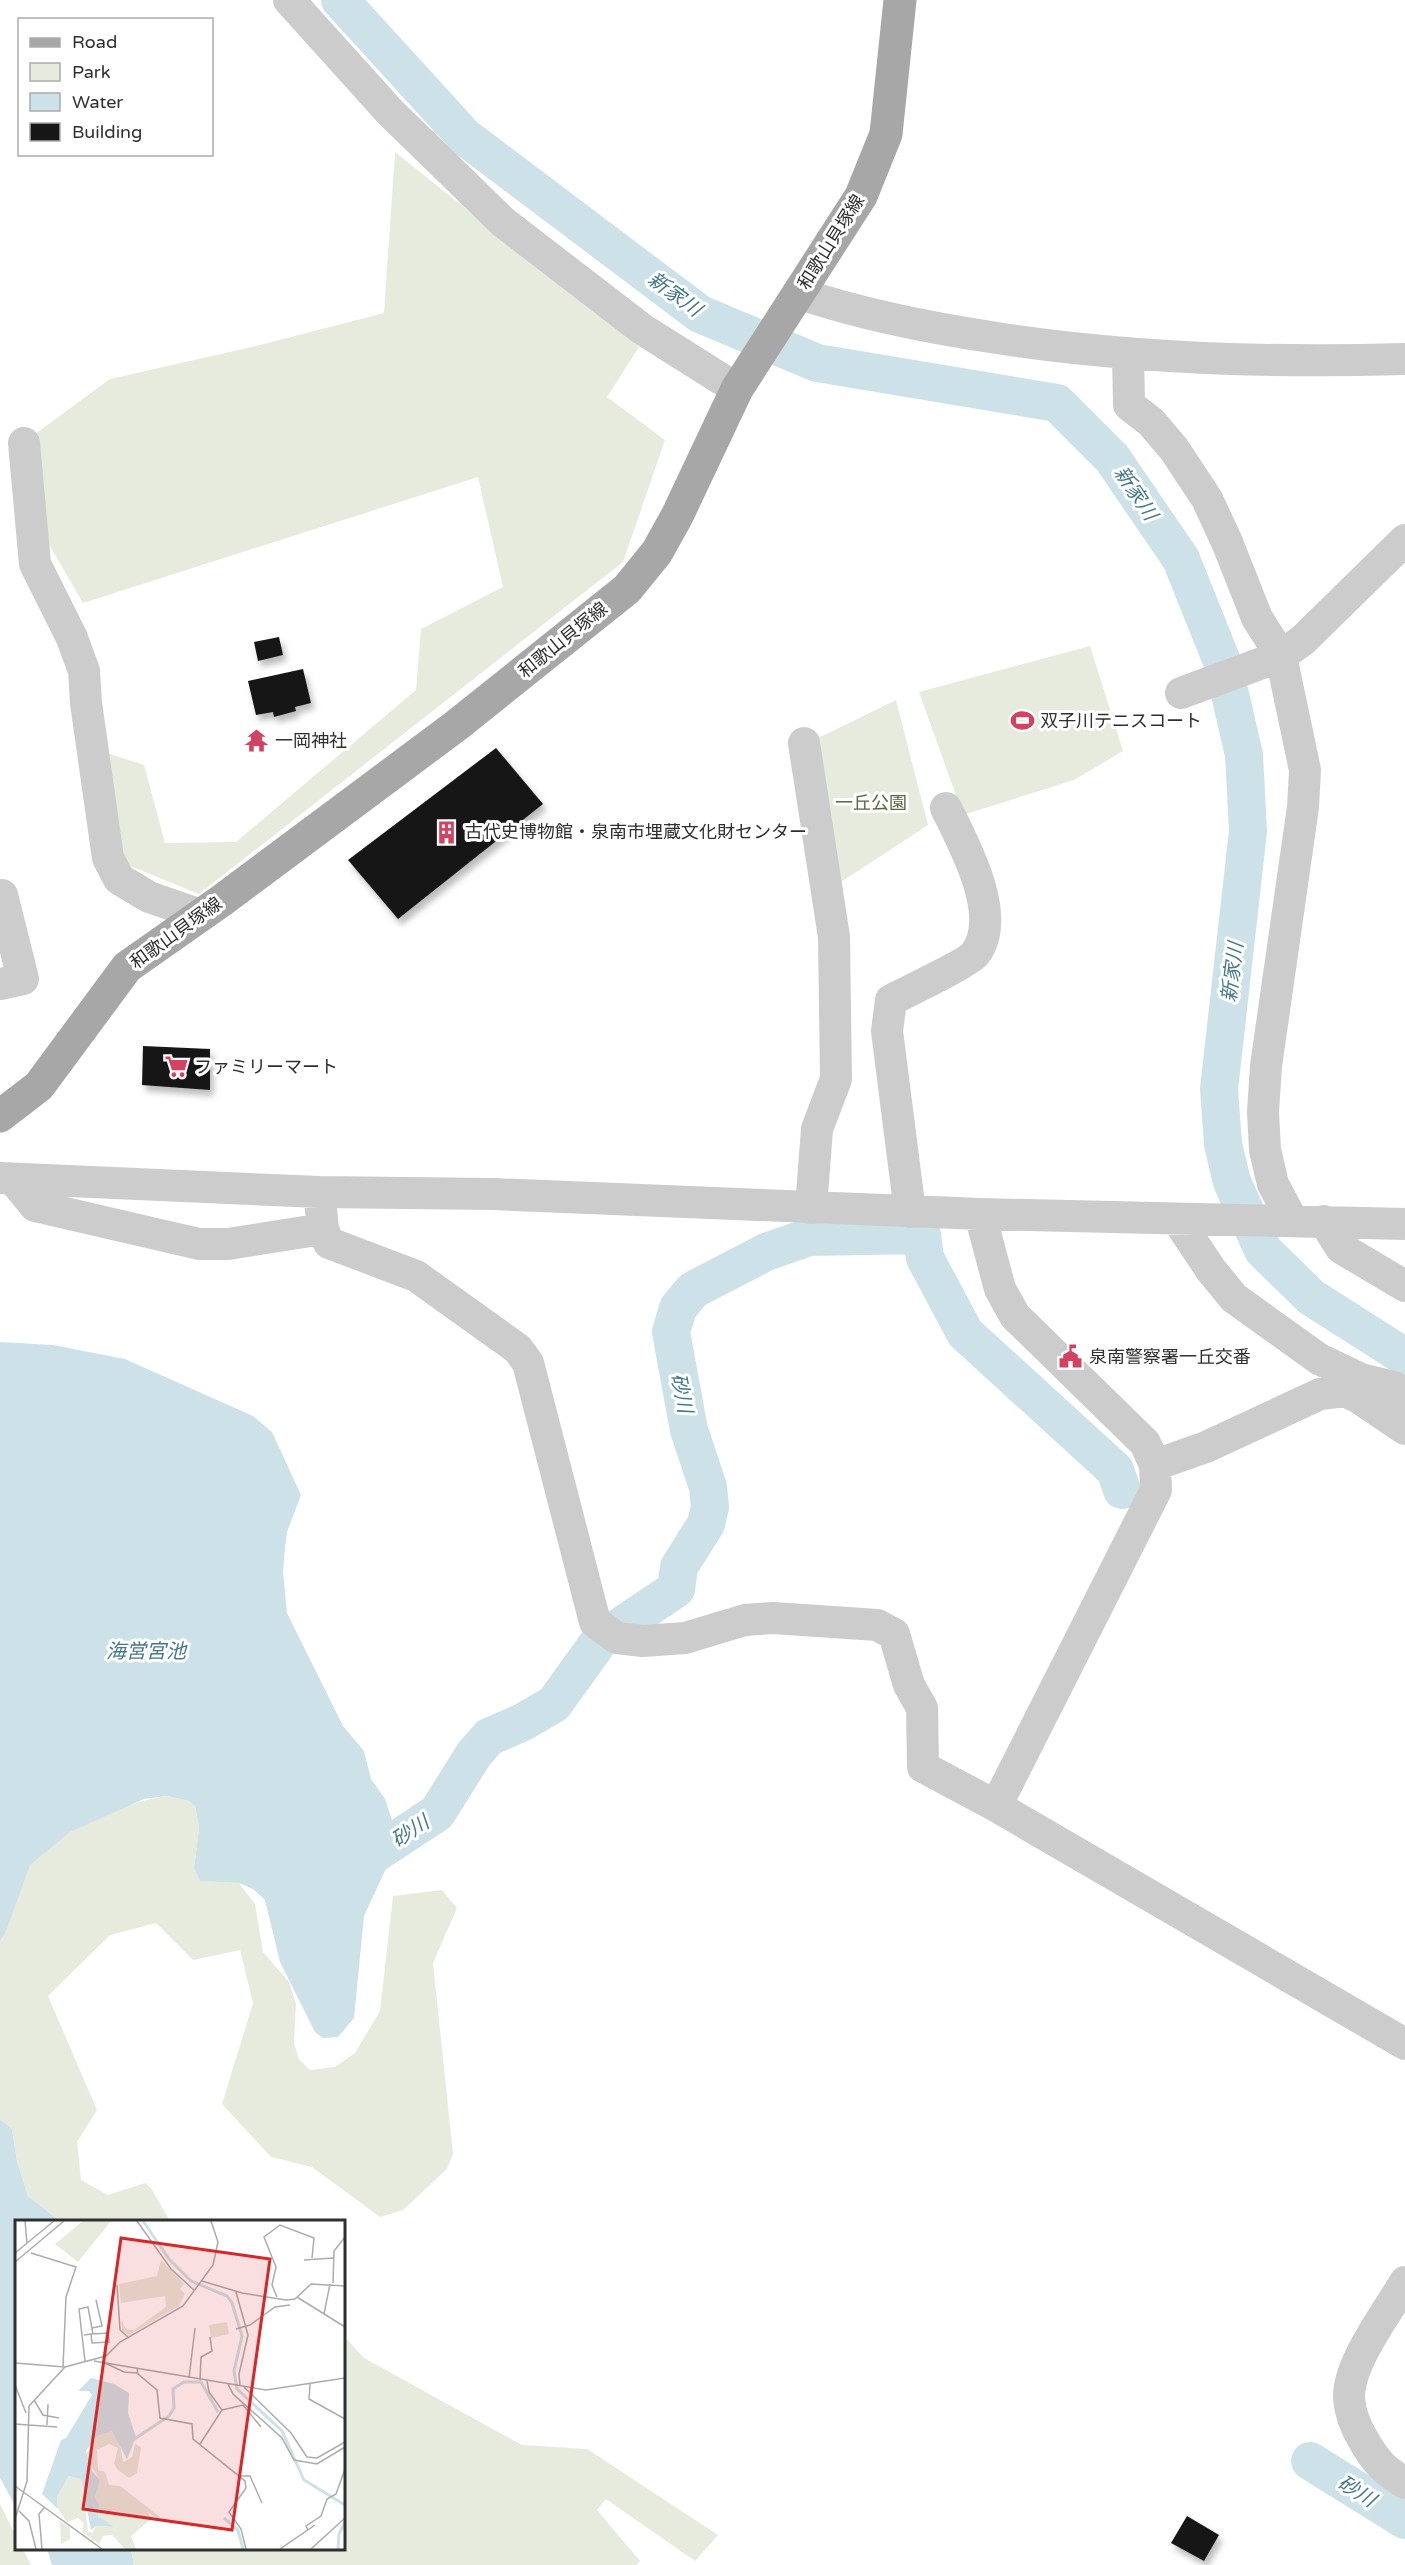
<svg xmlns="http://www.w3.org/2000/svg" width="1405" height="2565" viewBox="0 0 1405 2565" font-family="'Varela Round','Noto Sans JP',sans-serif">
<style>
.green{fill:#e7ebde}
.water{fill:#cce2e8}
.lines{fill:none;stroke-linecap:round;stroke-linejoin:round}
.river{stroke:#cce2e8;stroke-width:38}
.building{fill:#161616;filter:url(#shadow)}
.minor{stroke:#ccc;stroke-width:32}
.major{stroke:#a7a7a7;stroke-width:33}
.labels{text-anchor:middle;stroke-width:6;stroke-linejoin:round;paint-order:stroke}
.street-label{font-size:18px;fill:#2f2f2f;stroke:#fff}
.poi-label{font-size:18px;fill:#2f2f2f;stroke:#fff;text-anchor:start}
.park-label{font-size:18px;fill:#586640;stroke:#fff}
.water-label{font-size:20px;font-style:italic;fill:#447989;stroke:#fff}
.inset-river{fill:none;stroke:#cce2e8;stroke-width:3}
.inset-road{fill:none;stroke:#acacac;stroke-width:1.5}
.view{fill:#d62828;fill-opacity:0.15;stroke:#d62828;stroke-width:3}
.inset-edge{fill:none;stroke:#2f2f2f;stroke-width:3}
</style>
<defs>
<filter id="shadow"><feDropShadow dx="3.5" dy="6" stdDeviation="3" flood-color="#0004"/></filter>
</defs>
<rect width="100%" height="100%" fill="#fff"/>
<!-- green -->
<path class="green" d="M395,152L639,347L607,397L665,440L623,562L199,894L123,863L104,752L144,765L165,843L236,842L416,690L421,629L503,587L478,477L83,603L43,534L35,434L110,379L260,345L384,313Z
M1090,646L1123,751L1074,780L963,815L919,692Z
M896,700L928,825L835,886L812,741Z
M167,1796L189,1801L195,1806L199,1828L194,1868L200,1881L239,1883L255,1904L263,1952L289,1982L296,2004L294,2043L299,2059L310,2070L335,2067L355,2053L380,2011L393,1896L442,1890L457,1908L433,1963L453,2154L447,2169L403,2210L380,2217L312,2167L271,2157L222,2104L253,2003L240,1950L193,1960L156,1923L110,1935L48,1996L97,2110L77,2142L81,2180L108,2195L145,2183L151,2188L170,2221H60L28,2196L17,2161L12,2129L0,2119V1941L5,1934C11,1918 22,1875 31,1864C59,1830 124,1802 167,1796Z
M344,2336L364,2358L522,2445L587,2449L718,2535L695,2561L606,2499L597,2510L640,2561L636,2565H134L131,2549L344,2548Z
M0,2504L16,2536V2548L23,2549L31,2565H0Z"/>
<!-- water -->
<path class="water" d="M0,1342L53,1345L125,1359L253,1416L272,1432L301,1495L287,1532L285,1547L283,1572L287,1613L343,1726L364,1751L371,1779L385,1799L393,1823L391,1858L364,1916L354,2018L338,2037L323,2038L315,2032L280,1962L265,1900L253,1889L239,1883L200,1881L194,1868L199,1828L195,1806L189,1801L167,1796L144,1799L70,1832L30,1865L5,1934L0,1941Z
M0,2119L12,2129L17,2161L28,2196L60,2221L16,2222V2507L0,2478Z
M47,2549H131L134,2565H52Z"/>
<g class="lines">
<!-- river -->
<path class="river" d="M340,0L465,137L700,314L817,363L1057,403L1112,458L1181,559L1223,664L1244,755L1248,831L1219,1089L1223,1144L1232,1182L1263,1250L1311,1297L1405,1357
M350,1870L437,1813L474,1754L489,1737L523,1722L554,1704L600,1640L676,1589L679,1567L706,1524L710,1507L708,1487L689,1430L671,1332L678,1308L693,1290L766,1252L809,1237L922,1235L925,1258L965,1333L1115,1470L1122,1490
M1310,2461L1405,2520"/>
</g>
<!-- building -->
<path class="building" d="M279,637L283,655L258,661L254,642Z
M303,669L311,703L295,707L296,711L274,717L273,712L256,715L248,681Z
M496,748L543,804L398,919L348,860Z
M143,1046L210,1049V1090L142,1085Z
M1187,2516L1219,2535L1204,2561L1171,2543Z"/>
<g class="lines">
<!-- minor -->
<path class="minor" d="M289,0L390,112L503,222L642,329L737,389
M798,293C862,315 930,328 997,338C1133,359 1268,363 1405,359
M1128,354L1129,405L1151,422L1174,449L1207,499L1227,542L1257,618L1281,656L1305,770L1303,807L1266,1066L1263,1112L1265,1150L1273,1184L1292,1220
M24,443L35,564L72,638L84,671L86,703L108,858L119,879L149,897L201,915
M1181,693L1281,656L1303,640L1405,540
M804,743L834,937L836,1079L817,1129L811,1208
M0,895H2L23,979L0,984
M0,1178L319,1192L493,1194L980,1214L1405,1224
M13,1179L35,1206L199,1244H228L323,1229
M319,1192L323,1229L329,1243L416,1276L518,1349L528,1363L595,1622L617,1638L643,1641L685,1638L745,1620L773,1618L877,1625L894,1634L909,1685L922,1708L923,1767L996,1806L1405,2044
M910,1212L887,1031L891,1000C905,993 969,962 975,954C1004,916 964,845 946,808
M980,1214L1000,1289L1015,1316L1145,1443L1155,1465L1156,1490L996,1806
M1177,1219L1211,1270L1234,1298L1319,1359L1361,1379L1394,1387L1405,1394
M1324,1221L1341,1248L1405,1286
M1155,1465L1206,1447L1320,1394L1345,1391L1359,1398L1405,1429
M1405,2282C1387,2313 1348,2363 1349,2398C1350,2413 1356,2428 1364,2441C1375,2461 1386,2472 1405,2483"/>
<!-- major -->
<path class="major" d="M0,1116L39,1086L127,967L221,901L457,725L627,589L657,552L677,516L737,389L861,196L886,134L900,0"/>
</g>
<!-- icons -->
<defs>
<symbol id="stadium-bare" viewBox="-9 -9 18 18"><path d="M0-5a6.5 5 0 1 0 0 10a6.5 5 0 1 0 0-10ZM-3.5-1.8h7v3.6h-7Z" fill="#d44262" stroke="#fff" stroke-width="2.5" paint-order="stroke"/></symbol>
<symbol id="temple-bare" viewBox="-9 -9 18 18"><path d="M0-6L5-2H3V0L6.5 2.5H4V6H1.5V3h-3V6H-4V2.5H-6.5L-3 0V-2H-5Z" fill="#d44262" stroke="#fff" stroke-width="2.5" paint-order="stroke"/></symbol>
<symbol id="building-bare" viewBox="-9 -9 18 18"><path d="M-4-6H4V6H1V3H-1V6H-4ZM-2.5-4.3h1.7v1.8h-1.7ZM.8-4.3h1.7v1.8H.8ZM-2.5-1h1.7V.8h-1.7ZM.8-1h1.7V.8H.8Z" fill="#d44262" stroke="#fff" stroke-width="2.5" paint-order="stroke"/></symbol>
<symbol id="supermarket-bare" viewBox="-9 -9 18 18"><path d="M-6-5.5h2.5l.6 2H6L4.5 2H-2.5L-4.4-4H-6ZM-1.5 3.2a1.3 1.3 0 1 0 .1 0ZM3 3.2a1.3 1.3 0 1 0 .1 0Z" fill="#d44262" stroke="#fff" stroke-width="2.5" paint-order="stroke"/></symbol>
<symbol id="civic-bare" viewBox="-9 -9 18 18"><path d="M-.6-6.5H3V-4.5H.6V-3L4-1V1h2V6H-6V1h2V-1L-.6-3ZM-1.2 2.5V6h2.4V2.5Z" fill="#d44262" stroke="#fff" stroke-width="2.5" paint-order="stroke"/></symbol>
</defs>
<g fill-rule="evenodd">
<use href="#stadium-bare" x="1006" y="704" width="33" height="33"/>
<use href="#temple-bare" x="240" y="724" width="33" height="33"/>
<use href="#building-bare" x="430" y="816" width="33" height="33"/>
<use href="#supermarket-bare" x="160" y="1050" width="33" height="33"/>
<use href="#civic-bare" x="1054" y="1340" width="33" height="33"/>
</g>
<g class="labels">
<!-- street labels -->
<g class="street-label">
<text transform="translate(831 242) rotate(-58)" y="6">和歌山貝塚線</text>
<text transform="translate(563 640) rotate(-39)" y="6">和歌山貝塚線</text>
<text transform="translate(176 933) rotate(-36)" y="6">和歌山貝塚線</text>
</g>
<!-- poi labels -->
<g class="poi-label">
<text x="1040" y="727">双子川テニスコート</text>
<text x="275" y="747">一岡神社</text>
<text x="465" y="838">古代史博物館・泉南市埋蔵文化財センター</text>
<text x="194" y="1073">ファミリーマート</text>
<text x="1089" y="1363">泉南警察署一丘交番</text>
</g>
<!-- park labels -->
<g class="park-label">
<text x="871" y="809">一丘公園</text>
</g>
<!-- water labels -->
<g class="water-label">
<text transform="translate(675 294) rotate(36)" y="7">新家川</text>
<text transform="translate(1136 493) rotate(56)" y="7">新家川</text>
<text transform="translate(1232 972) rotate(-83)" y="7">新家川</text>
<text transform="translate(682 1393) rotate(79)" y="7">砂川</text>
<text x="146" y="1658">海営宮池</text>
<text transform="translate(410 1831) rotate(-33)" y="7">砂川</text>
<text transform="translate(1357 2491) rotate(32)" y="7">砂川</text>
</g>
</g>
<!-- overview -->
<g transform="translate(15 2220)">
<rect width="330" height="330" fill="#fff"/>
<path d="M68,1H96L63,42L40,24ZM146,40L169,64L165,69L170,74L164,86L114,115L107,111L106,99L111,109L119,110L151,87L150,76L106,83L104,64L142,56ZM212,102L214,114L196,118L194,105ZM97,211L105,223L108,242L117,237L120,224L126,227L122,253L114,258L103,250L99,244L103,228L94,224L82,230L83,250L90,252L94,265L105,266L145,297L142,299L133,292L136,299L116,316L121,329H110L97,315L88,316L84,324L67,312L69,303L63,298L52,302L43,289L42,277L54,256L66,258L73,311L77,313L81,306L98,307L83,296L84,284L80,277L85,260L70,236L82,216ZM45,301L55,308V319L46,324Z" fill="#e7ebde"/>
<path d="M76,158L99,164L114,173L113,193L121,217L112,239L97,211L82,216L71,231L77,251L85,260L80,277L84,284L83,296L99,307L81,306L76,310L66,259L54,256L42,277L43,289L27,274L46,220L51,218L77,175L74,171H63Z" fill="#cce2e8"/>
<path class="inset-river" d="M128,1L154,39L176,61L212,76L217,83L227,116L219,151L222,169L267,211L289,260L330,285M118,220L154,196L159,188L158,169L169,162H186L203,192M209,298L223,310L228,329M323,329L324,314L330,302"/>
<path class="inset-road" d="M10,1L12,24M122,1L156,49L179,70M0,33L39,1M16,33L61,47L51,77L48,147M289,40L318,38M0,42L49,1M187,61L227,73L271,80L280,79L296,64L330,66M318,63L319,31L330,17M102,65L105,110L114,118M221,72L233,115L224,154L225,166M262,77L257,65L261,47L249,17L265,5L299,18L297,38M282,77L330,107M309,94L315,64M77,108L87,106L81,80M221,109L235,105L260,87L275,85M69,115L76,114H78L93,113L94,122L77,123L76,114M70,141L64,89L73,87L78,114M79,141L251,170L330,158M0,143L50,147M90,143L109,152L122,153M122,149L123,154L142,170L145,198L177,204L178,219L230,261L231,268L214,292L226,309L231,329M174,158L180,108M185,160L186,137L197,131L195,117M213,164L218,174L267,218L279,240L302,244L330,227M295,164L294,179L330,199M0,165L11,193M229,167L276,213L292,237L302,238L330,222M19,180L28,195L44,198M207,190L228,185L246,207M0,204L42,207M32,205L33,184M185,224L207,190L194,172L192,161M226,256H235L247,283M0,266L87,329M4,291L14,301L21,329M0,299L12,261L14,186L50,147L91,136L105,122L168,86L198,45L203,22L196,1M293,310L291,306L306,296L312,279L321,274L330,249M27,329L24,294L29,288M265,329L300,305M296,329L330,298"/>
<path class="view" d="M106,18L255,39L217,310L68,289Z"/>
<rect width="330" height="330" class="inset-edge"/>
</g>
<!-- legend -->
<rect x="18" y="18" width="195" height="138" fill="#ffffff" stroke="#acacac" stroke-width="1.5"/>
<rect x="30" y="38" width="30" height="9" fill="#a7a7a7" stroke="#acacac" stroke-width="1.5"/>
<text x="72" y="48" font-size="18" fill="#2f2f2f">Road</text>
<rect x="30" y="63" width="30" height="18" fill="#e7ebde" stroke="#acacac" stroke-width="1.5"/>
<text x="72" y="78" font-size="18" fill="#2f2f2f">Park</text>
<rect x="30" y="93" width="30" height="18" fill="#cce2e8" stroke="#acacac" stroke-width="1.5"/>
<text x="72" y="108" font-size="18" fill="#2f2f2f">Water</text>
<rect x="30" y="123" width="30" height="18" fill="#161616" stroke="#acacac" stroke-width="1.5"/>
<text x="72" y="138" font-size="18" fill="#2f2f2f">Building</text>
</svg>
